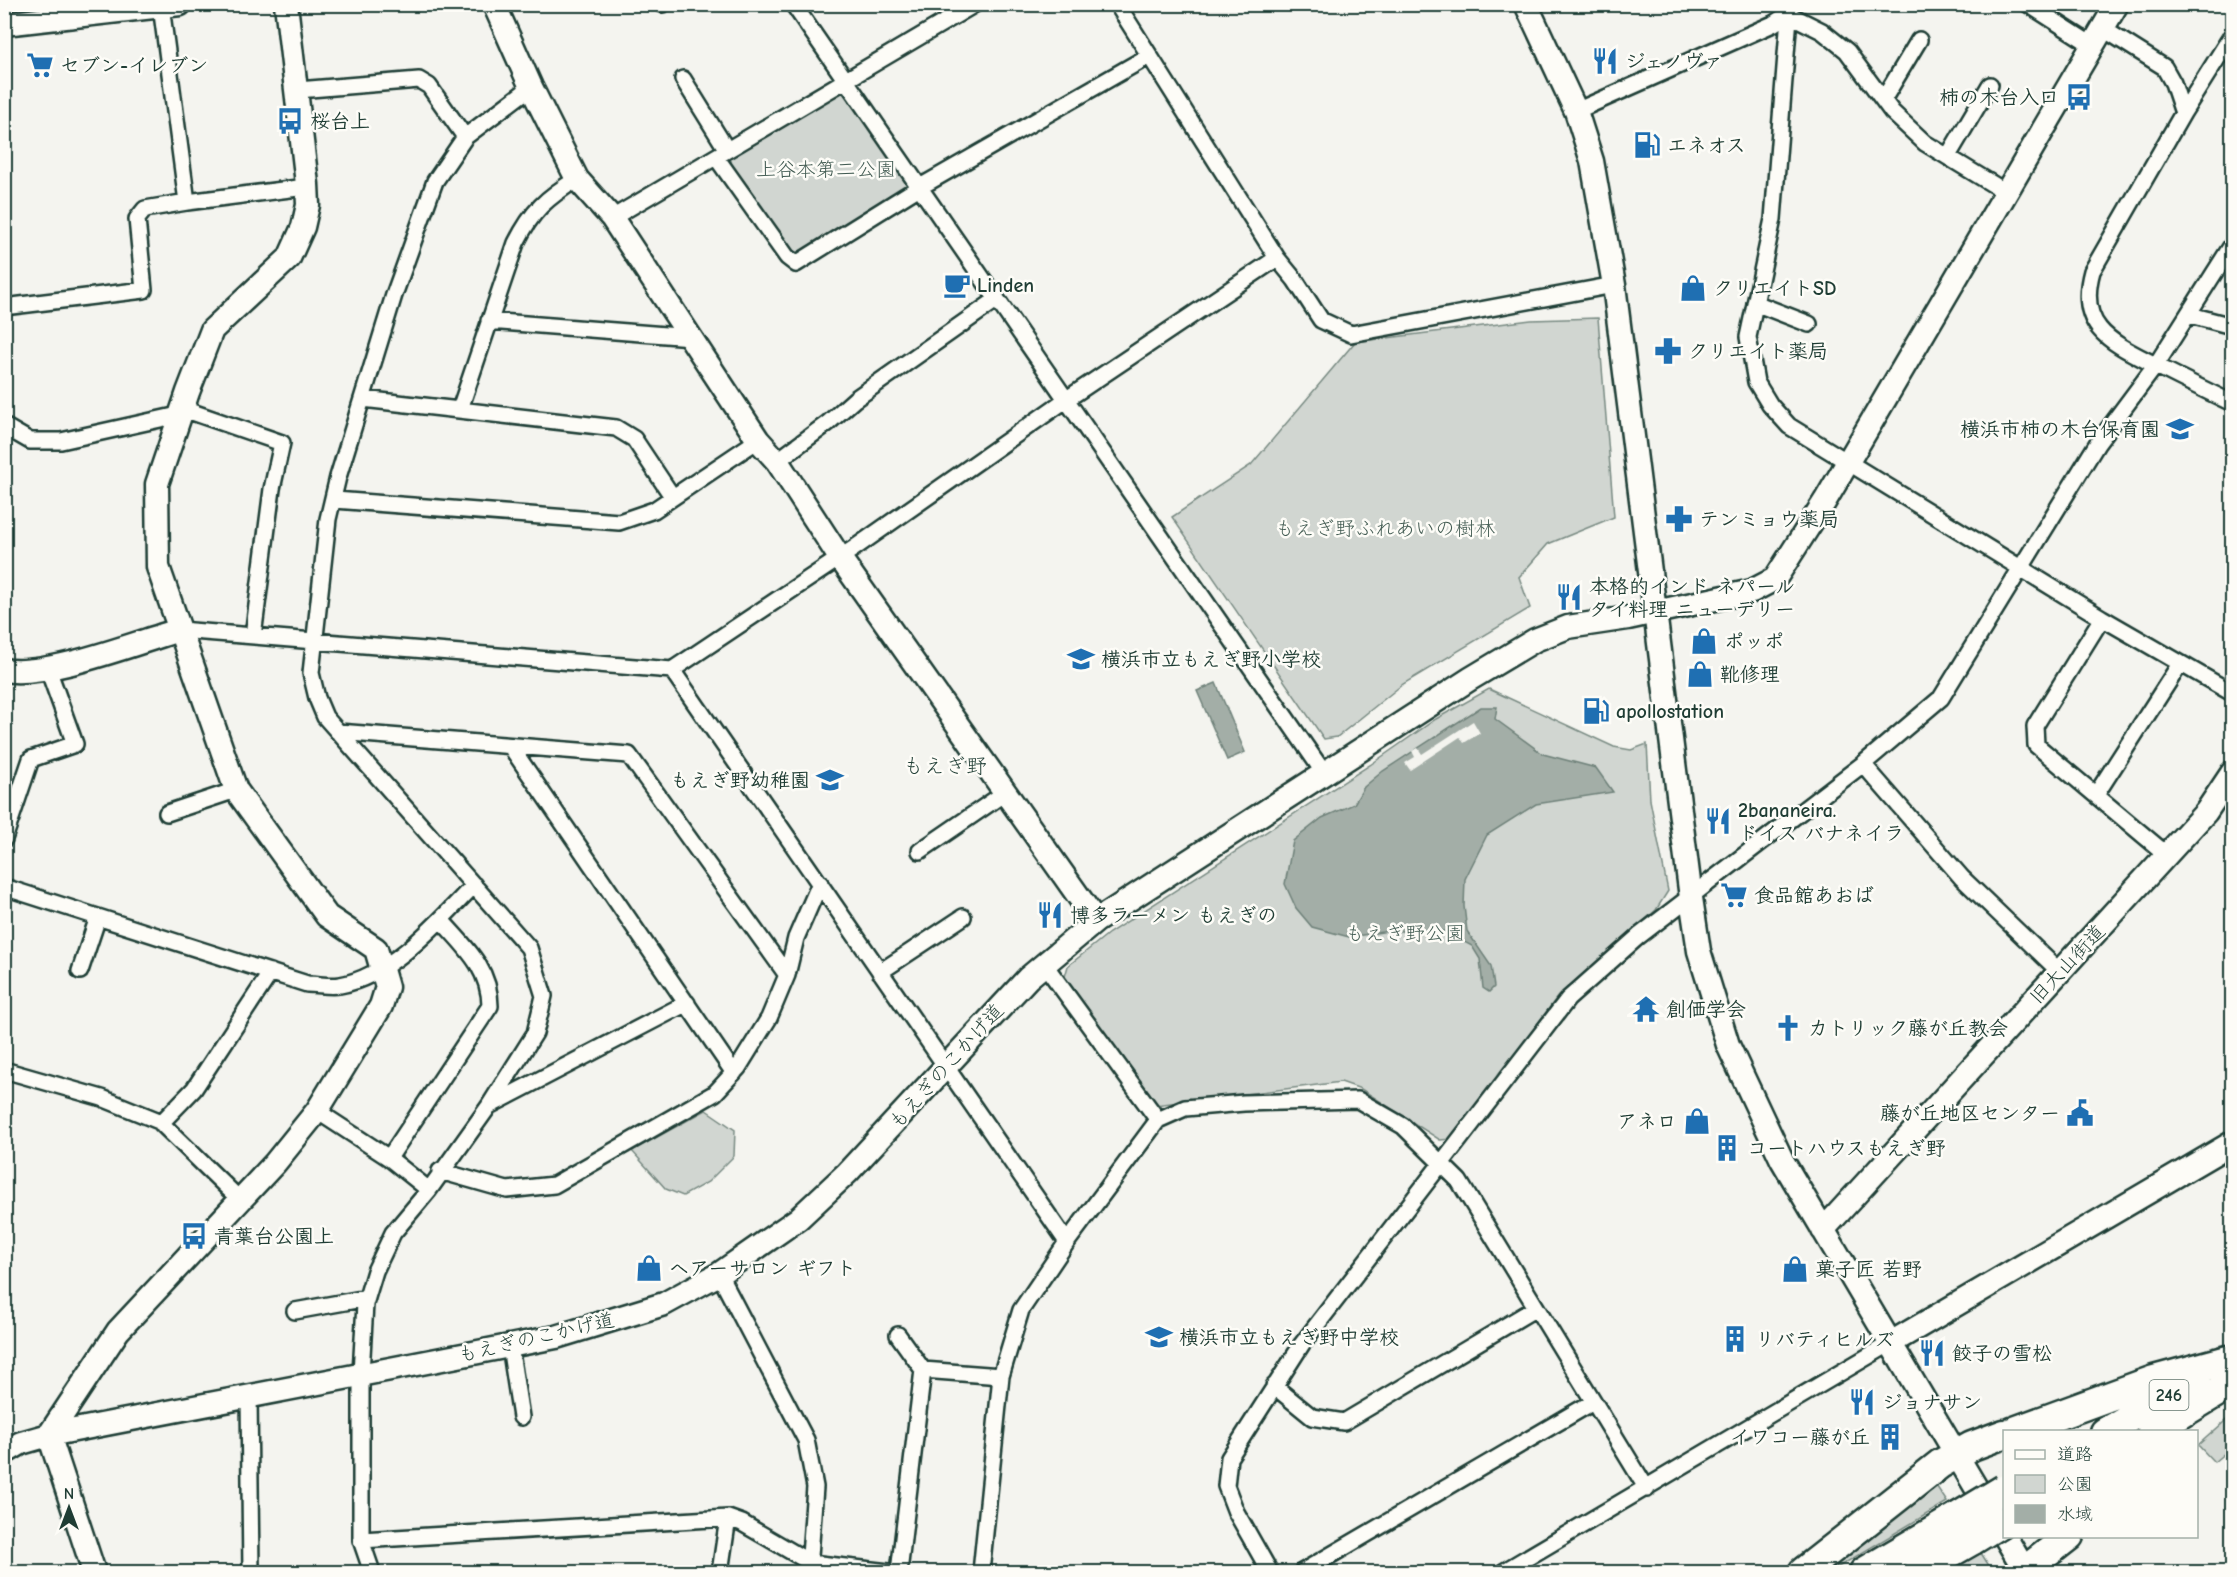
<svg xmlns="http://www.w3.org/2000/svg" width="2237" height="1577" viewBox="0 0 2237 1577" font-family="'Comic Neue','Klee One',sans-serif">
<style>
.green{fill:#d1d6d1;stroke:#788a82;stroke-width:1.5}
.water{fill:#a3aea7;stroke:#6e8179;stroke-width:1.5}
.pier{fill:#f4f4ef}
.lines{fill:none;stroke-linecap:round;stroke-linejoin:round}
.street-casing{stroke:#1f3d34;stroke-width:20}
.secondary-casing{stroke:#1f3d34;stroke-width:27}
.highway-casing{stroke:#1f3d34;stroke-width:33}
.street{stroke:#fdfcf7;stroke-width:15}
.secondary{stroke:#fdfcf7;stroke-width:22}
.highway{stroke:#fdfcf7;stroke-width:28}
.highway-bridge-casing{stroke:#1f3d34;stroke-width:33;stroke-linecap:butt}
.highway-bridge{stroke:#fdfcf7;stroke-width:28}
.labels{text-anchor:middle;stroke-width:5;stroke-linejoin:round;paint-order:stroke}
.shield{fill:#fdfcf7;stroke:#62766e;stroke-width:1.5}
.shield-label{font-size:18px;font-weight:bold;fill:#1f3d34}
.poi-label{font-size:20px;font-weight:bold;fill:#1f3d34;stroke:#fdfcf7;text-anchor:start}
.park-label{font-size:20px;fill:#435c53;stroke:#fdfcf7}
.street-label{font-size:20px;fill:#1f3d34;stroke:#fdfcf7}
.neighbourhood-label{font-size:21px;fill:#1f3d34;stroke:#fdfcf7}
</style>
<rect width="100%" height="100%" fill="#f4f4ef"/>
<filter id="ink" filterUnits="userSpaceOnUse"><feTurbulence type="fractalNoise" baseFrequency=".0167" numOctaves="2"/><feDisplacementMap in="SourceGraphic" scale="12" xChannelSelector="R" yChannelSelector="G"/><feConvolveMatrix kernelMatrix="1 2 1 2 8 2 1 2 1" color-interpolation-filters="sRGB"/></filter>
<g filter="url(#ink)">
<!-- green -->
<path class="green" d="M847,82L913,191L802,254L790,251L731,168V157Z
M1598,318L1614,517L1548,544L1519,577L1530,608L1403,684L1337,737L1324,739L1172,517L1251,465L1355,342L1531,320Z
M1489,689L1614,747L1631,750L1647,744L1650,800L1668,891L1656,910L1558,996L1452,1139L1440,1140L1361,1089L1341,1082L1155,1105L1064,980L1068,966L1109,933L1370,765L1436,719Z
M706,1110L735,1130L734,1156L708,1182L683,1196L666,1189L632,1151Z
M2232,1415V1447L2214,1462L2198,1445Z
M1933,1481L1947,1502L1830,1572H1818Z
M1981,1553L1993,1572H1946Z"/>
<!-- water -->
<path class="water" d="M1216,683L1245,752L1227,760L1197,691Z
M1481,707H1497L1495,719L1543,754L1596,768L1613,792L1536,804L1487,835L1465,879L1464,906L1467,931L1491,966L1494,987L1489,992L1483,988L1480,959L1472,946L1444,931H1389L1349,937L1312,927L1296,908L1285,884L1293,841L1322,818L1354,804L1364,787L1383,771Z"/>
<!-- pier -->
<path class="pier" d="M1473,721L1480,733L1464,743L1460,737L1410,770L1405,763L1415,757L1412,751L1418,748L1422,754Z"/>
<g class="lines">
<defs>
<path id="street" d="M662,4H663
M793,4L1324,773
M1117,4L1277,258L1295,280L1321,320L1351,334L1614,285
M1790,4L1773,219L1748,337L1756,382L1770,405L1789,426L2102,618L2232,693
M2028,4L2092,45
M161,6L187,202L306,187
M2102,28L2164,67L2173,83L2183,113L2092,271C2076,329 2113,343 2157,366C2182,379 2207,391 2232,403
M683,79L727,150
M298,90L419,80L429,86L465,137
M1883,100L1919,40
M1576,111L1773,24L1788,14L1822,31L1847,51L1892,112L1925,143L2004,191
M2183,113L2232,35
M1948,156L1990,85
M716,157L787,257L796,264L913,191L1149,56
M612,218L975,4
M1755,303L1809,324
M4,307L144,290L137,219L145,209L187,202
M2190,315L2232,326
M489,321L691,337
M363,399L616,428L634,439L672,496
M460,409L516,243C532,211 546,198 577,179
M4,426L30,441H61L192,412L282,443L272,489L253,636
M777,461L828,423L855,399L996,300
M335,500L619,522L654,510L758,440
M2102,618L2035,726L2036,745L2167,855
M179,630L672,670L853,549L1067,399L1277,258
M672,670L1067,1242
M338,732L629,755L787,975
M511,747L734,1073
M1863,764L1962,878L2059,971
M2097,793L2180,664
M167,813L236,790
M4,839L31,759L75,744L48,669
M920,851L1006,792
M4,887L307,984C318,984 330,987 340,985C392,976 439,921 474,885
M1045,965L1158,1120L1185,1108L1244,1103L1358,1100L1403,1126L1459,1181L1647,1489
M80,971L98,917
M880,972L963,917
M4,1070L102,1098L159,1121L239,1199
M489,1106L687,1003
M317,1111L389,1158L429,1190
M161,1123L194,1089L271,972
M389,1158L490,1006C490,968 464,946 441,920
M440,1171L507,1190L554,1185L715,1093L738,1068L769,1018L787,975L796,938L820,883
M719,1274L806,1440L815,1487L809,1570
M295,1311L367,1298
M898,1335L923,1370
M510,1346L521,1417
M1274,1386L1312,1417L1344,1422L1536,1308
M249,1396L251,1572
M361,1540L728,1518L742,1523L811,1563L889,1572
M372,1572L361,1540V1373L365,1304L375,1271L393,1233L429,1190L489,1106L535,1033L544,996L529,948L325,717L317,698L311,673L328,519L338,477L394,295L435,181L465,137L531,87
M720,1572L728,1518
M899,1572L923,1370L1001,1376
M981,1572L1001,1376L1021,1310L1067,1242L1158,1120
M1270,1572L1236,1512L1226,1486L1229,1458L1302,1344L1568,999L1639,936L1863,764L1941,698L2097,444L2156,365L2232,245
M1302,1572L1593,1402
M1503,1572L1889,1344"/>
<path id="secondary" d="M494,4L531,87L577,179L612,218L758,440L777,461L840,558L1096,921
M1526,4L1576,111L1592,161L1614,285L1691,898L1699,951L1728,1045L1782,1160L2026,1572
M4,24L180,4
M4,670C46,678 135,643 179,630
M1823,1230L2206,812L2232,773
M1889,1344L2232,1143
M49,1435L118,1331L275,1163L317,1111L381,1006L387,987L376,949L327,916L236,790L158,567L157,484L188,392L212,330L289,258L303,227L308,205L307,184L286,4
M49,1435L94,1572
M4,1453L21,1443L49,1435L556,1337L664,1304L719,1274L798,1219L847,1173L1028,978L1096,921L1470,679L1535,640L1568,627L1628,618L1752,591L1775,579L1825,501L2117,4"/>
<path id="highway" d="M2012,1432L2154,1380L2228,1360
M2105,1432L2197,1378
M2152,1432L2232,1383
M1803,1572L1940,1464L1972,1446L2004,1434
M1864,1572L1959,1516
M1917,1572L1973,1540
M2023,1572L2069,1536"/>
</defs>
<!-- street casing -->
<use href="#street" class="street-casing"/>
<!-- secondary casing -->
<use href="#secondary" class="secondary-casing"/>
<!-- highway casing -->
<use href="#highway" class="highway-casing"/>
<!-- street -->
<use href="#street" class="street"/>
<!-- secondary -->
<use href="#secondary" class="secondary"/>
<!-- highway -->
<use href="#highway" class="highway"/>
<defs>
<path id="highway-bridge" d="M1959,1516L2004,1489
M1973,1540L2004,1521"/>
</defs>
<!-- highway-bridge casing -->
<use href="#highway-bridge" class="highway-bridge-casing"/>
<!-- highway-bridge -->
<use href="#highway-bridge" class="highway-bridge"/>
</g>
</g>
<!-- icons -->
<defs>
<symbol id="restaurant-bare" viewBox="-9 -9 18 18"><path d="M-5-6h1v4h1v-4h1v4h1v-4h1v5L-1.5 .5V6h-2V.5L-5-1ZM5-6V6H3V1.5H1.5Q1.5-4 5-6Z" fill="#1f6fb2" stroke="#fdfcf7" stroke-width="2.5" paint-order="stroke"/></symbol>
<symbol id="supermarket-bare" viewBox="-9 -9 18 18"><path d="M-6-5.5h2.5l.6 2H6L4.5 2H-2.5L-4.4-4H-6ZM-1.5 3.2a1.3 1.3 0 1 0 .1 0ZM3 3.2a1.3 1.3 0 1 0 .1 0Z" fill="#1f6fb2" stroke="#fdfcf7" stroke-width="2.5" paint-order="stroke"/></symbol>
<symbol id="bus-bare" viewBox="-9 -9 18 18"><path d="M-5-6H5V4H4V6H2V4H-2V6H-4V4H-5ZM-3.5-4V0h7V-4ZM-3.5 1.2v1.5H-2V1.2ZM2 1.2v1.5H3.5V1.2Z" fill="#1f6fb2" stroke="#fdfcf7" stroke-width="2.5" paint-order="stroke"/></symbol>
<symbol id="fuel-bare" viewBox="-9 -9 18 18"><path d="M-5.5-6h7V0h2V4h1.3V-2.5L3-4.5l.8-.8L6-3V5H2.5V1h-1V6h-7ZM-4.2-4.7v3.2H.2V-4.7Z" fill="#1f6fb2" stroke="#fdfcf7" stroke-width="2.5" paint-order="stroke"/></symbol>
<symbol id="cafe-bare" viewBox="-9 -9 18 18"><path d="M-5.5-4.5H6V0H3Q3 3.5 0 3.5H-2.5Q-5.5 3.5-5.5 0ZM3-3.2v2h1.7v-2ZM-6 4.5H4V6H-6Z" fill="#1f6fb2" stroke="#fdfcf7" stroke-width="2.5" paint-order="stroke"/></symbol>
<symbol id="shop-bare" viewBox="-9 -9 18 18"><path d="M-5-2.5h2.3a2.7 3.5 0 0 1 5.4 0H5L5.5 6h-11ZM-1.5-2.5h3a1.5 2.3 0 0 0-3 0Z" fill="#1f6fb2" stroke="#fdfcf7" stroke-width="2.5" paint-order="stroke"/></symbol>
<symbol id="pharmacy-bare" viewBox="-9 -9 18 18"><path d="M-2-6h4v4h4v4h-4v4h-4v-4h-4v-4h4Z" fill="#1f6fb2" stroke="#fdfcf7" stroke-width="2.5" paint-order="stroke"/></symbol>
<symbol id="school-bare" viewBox="-9 -9 18 18"><path d="M0-5L7-2L0 1L-7-2ZM-4 1L0 2.5L4 1V4Q0 6-4 4Z" fill="#1f6fb2" stroke="#fdfcf7" stroke-width="2.5" paint-order="stroke"/></symbol>
<symbol id="temple-bare" viewBox="-9 -9 18 18"><path d="M0-6L5-2H3V0L6.5 2.5H4V6H1.5V3h-3V6H-4V2.5H-6.5L-3 0V-2H-5Z" fill="#1f6fb2" stroke="#fdfcf7" stroke-width="2.5" paint-order="stroke"/></symbol>
<symbol id="church-bare" viewBox="-9 -9 18 18"><path d="M-1.2-6h2.4v3.5h3.3v2.4h-3.3V6h-2.4V-.1h-3.3v-2.4h3.3Z" fill="#1f6fb2" stroke="#fdfcf7" stroke-width="2.5" paint-order="stroke"/></symbol>
<symbol id="civic-bare" viewBox="-9 -9 18 18"><path d="M-.6-6.5H3V-4.5H.6V-3L4-1V1h2V6H-6V1h2V-1L-.6-3ZM-1.2 2.5V6h2.4V2.5Z" fill="#1f6fb2" stroke="#fdfcf7" stroke-width="2.5" paint-order="stroke"/></symbol>
<symbol id="building-bare" viewBox="-9 -9 18 18"><path d="M-4-6H4V6H1V3H-1V6H-4ZM-2.5-4.3h1.7v1.8h-1.7ZM.8-4.3h1.7v1.8H.8ZM-2.5-1h1.7V.8h-1.7ZM.8-1h1.7V.8H.8Z" fill="#1f6fb2" stroke="#fdfcf7" stroke-width="2.5" paint-order="stroke"/></symbol>
</defs>
<g fill-rule="evenodd">
<use href="#restaurant-bare" x="1586" y="42" width="38" height="38"/>
<use href="#supermarket-bare" x="21" y="46" width="38" height="38"/>
<use href="#bus-bare" x="2060" y="78" width="38" height="38"/>
<use href="#bus-bare" x="271" y="102" width="38" height="38"/>
<use href="#fuel-bare" x="1628" y="126" width="38" height="38"/>
<use href="#cafe-bare" x="938" y="266" width="38" height="38"/>
<use href="#shop-bare" x="1674" y="269" width="38" height="38"/>
<use href="#pharmacy-bare" x="1649" y="332" width="38" height="38"/>
<use href="#school-bare" x="2161" y="410" width="38" height="38"/>
<use href="#pharmacy-bare" x="1660" y="500" width="38" height="38"/>
<use href="#restaurant-bare" x="1550" y="578" width="38" height="38"/>
<use href="#shop-bare" x="1685" y="622" width="38" height="38"/>
<use href="#school-bare" x="1062" y="640" width="38" height="38"/>
<use href="#shop-bare" x="1681" y="655" width="38" height="38"/>
<use href="#fuel-bare" x="1577" y="692" width="38" height="38"/>
<use href="#school-bare" x="811" y="761" width="38" height="38"/>
<use href="#restaurant-bare" x="1699" y="802" width="38" height="38"/>
<use href="#supermarket-bare" x="1715" y="876" width="38" height="38"/>
<use href="#restaurant-bare" x="1031" y="896" width="38" height="38"/>
<use href="#temple-bare" x="1627" y="990" width="38" height="38"/>
<use href="#church-bare" x="1769" y="1009" width="38" height="38"/>
<use href="#civic-bare" x="2061" y="1094" width="38" height="38"/>
<use href="#shop-bare" x="1678" y="1102" width="38" height="38"/>
<use href="#building-bare" x="1708" y="1129" width="38" height="38"/>
<use href="#bus-bare" x="175" y="1217" width="38" height="38"/>
<use href="#shop-bare" x="630" y="1249" width="38" height="38"/>
<use href="#shop-bare" x="1776" y="1250" width="38" height="38"/>
<use href="#school-bare" x="1140" y="1318" width="38" height="38"/>
<use href="#building-bare" x="1716" y="1320" width="38" height="38"/>
<use href="#restaurant-bare" x="1913" y="1334" width="38" height="38"/>
<use href="#restaurant-bare" x="1843" y="1383" width="38" height="38"/>
<use href="#building-bare" x="1871" y="1418" width="38" height="38"/>
</g>
<g class="labels">
<!-- shield labels -->
<rect class="shield" x="2149.5" y="1380" width="39" height="30" rx="4.5"/>
<g class="shield-label">
<text x="2169" y="1401">246</text>
</g>
<!-- poi labels -->
<g class="poi-label">
<text x="1625" y="68">ジェノヴァ</text>
<text x="60" y="72">セブン-イレブン</text>
<text x="2059" y="104" text-anchor="end">柿の木台入口</text>
<text x="310" y="128">桜台上</text>
<text x="1667" y="152">エネオス</text>
<text x="977" y="292">Linden</text>
<text x="1713" y="295">クリエイトSD</text>
<text x="1688" y="358">クリエイト薬局</text>
<text x="2160" y="436" text-anchor="end">横浜市柿の木台保育園</text>
<text x="1699" y="526">テンミョウ薬局</text>
<text x="1589" y="593">本格的インド ネパール<tspan x="1589" dy="23">タイ料理 ニューデリー</tspan></text>
<text x="1724" y="648">ポッポ</text>
<text x="1101" y="666">横浜市立もえぎ野小学校</text>
<text x="1720" y="681">靴修理</text>
<text x="1616" y="718">apollostation</text>
<text x="810" y="787" text-anchor="end">もえぎ野幼稚園</text>
<text x="1738" y="817">2bananeira.<tspan x="1738" dy="23">ドイス バナネイラ</tspan></text>
<text x="1754" y="902">食品館あおば</text>
<text x="1070" y="922">博多ラーメン もえぎの</text>
<text x="1666" y="1016">創価学会</text>
<text x="1808" y="1035">カトリック藤が丘教会</text>
<text x="2060" y="1120" text-anchor="end">藤が丘地区センター</text>
<text x="1677" y="1128" text-anchor="end">アネロ</text>
<text x="1747" y="1155">コートハウスもえぎ野</text>
<text x="214" y="1243">青葉台公園上</text>
<text x="669" y="1275">ヘアーサロン ギフト</text>
<text x="1815" y="1276">菓子匠 若野</text>
<text x="1179" y="1344">横浜市立もえぎ野中学校</text>
<text x="1755" y="1346">リバティヒルズ</text>
<text x="1952" y="1360">餃子の雪松</text>
<text x="1882" y="1409">ジョナサン</text>
<text x="1870" y="1444" text-anchor="end">イワコー藤が丘</text>
</g>
<!-- park labels -->
<g class="park-label">
<text x="826" y="176">上谷本第二公園</text>
<text x="1385" y="535">もえぎ野ふれあいの樹林</text>
<text x="1405" y="940">もえぎ野公園</text>
</g>
<!-- street labels -->
<g class="street-label">
<text transform="translate(2067 964) rotate(-47)" y="7">旧大山街道</text>
<text transform="translate(946 1066) rotate(-48)" y="7">もえぎのこかげ道</text>
<text transform="translate(536 1337) rotate(-13)" y="7">もえぎのこかげ道</text>
</g>
<!-- neighbourhood labels -->
<g class="neighbourhood-label">
<text x="945" y="773">もえぎ野</text>
</g>
</g>
<!-- margin -->
<rect width="2237" height="1577" fill="none" stroke="#fdfcf7" stroke-width="24"/>
<rect x="12" y="12" width="2213" height="1553" fill="none" stroke="#1f3d34" stroke-width="2" filter="url(#ink)"/>
<!-- legend -->
<rect x="2003" y="1430" width="195" height="108" fill="#fdfcf7" stroke="#a4b0a9" stroke-width="1.5"/>
<rect x="2015" y="1450" width="30" height="9" fill="#fdfcf7" stroke="#a4b0a9" stroke-width="1.5"/>
<text x="2057" y="1460" font-size="18" fill="#1f3d34">道路</text>
<rect x="2015" y="1475" width="30" height="18" fill="#d1d6d1" stroke="#a4b0a9" stroke-width="1.5"/>
<text x="2057" y="1490" font-size="18" fill="#1f3d34">公園</text>
<rect x="2015" y="1505" width="30" height="18" fill="#a3aea7" stroke="#a4b0a9" stroke-width="1.5"/>
<text x="2057" y="1520" font-size="18" fill="#1f3d34">水域</text>
<!-- north arrow -->
<g transform="translate(69 1508)" stroke="#fdfcf7" stroke-width="4.5" paint-order="stroke">
<path d="M0-4.5L10 22L0 15L-10 22Z" fill="#1f3d34"/>
<text y="-9" font-size="16" font-weight="bold" text-anchor="middle" fill="#1f3d34">N</text>
</g>
</svg>
